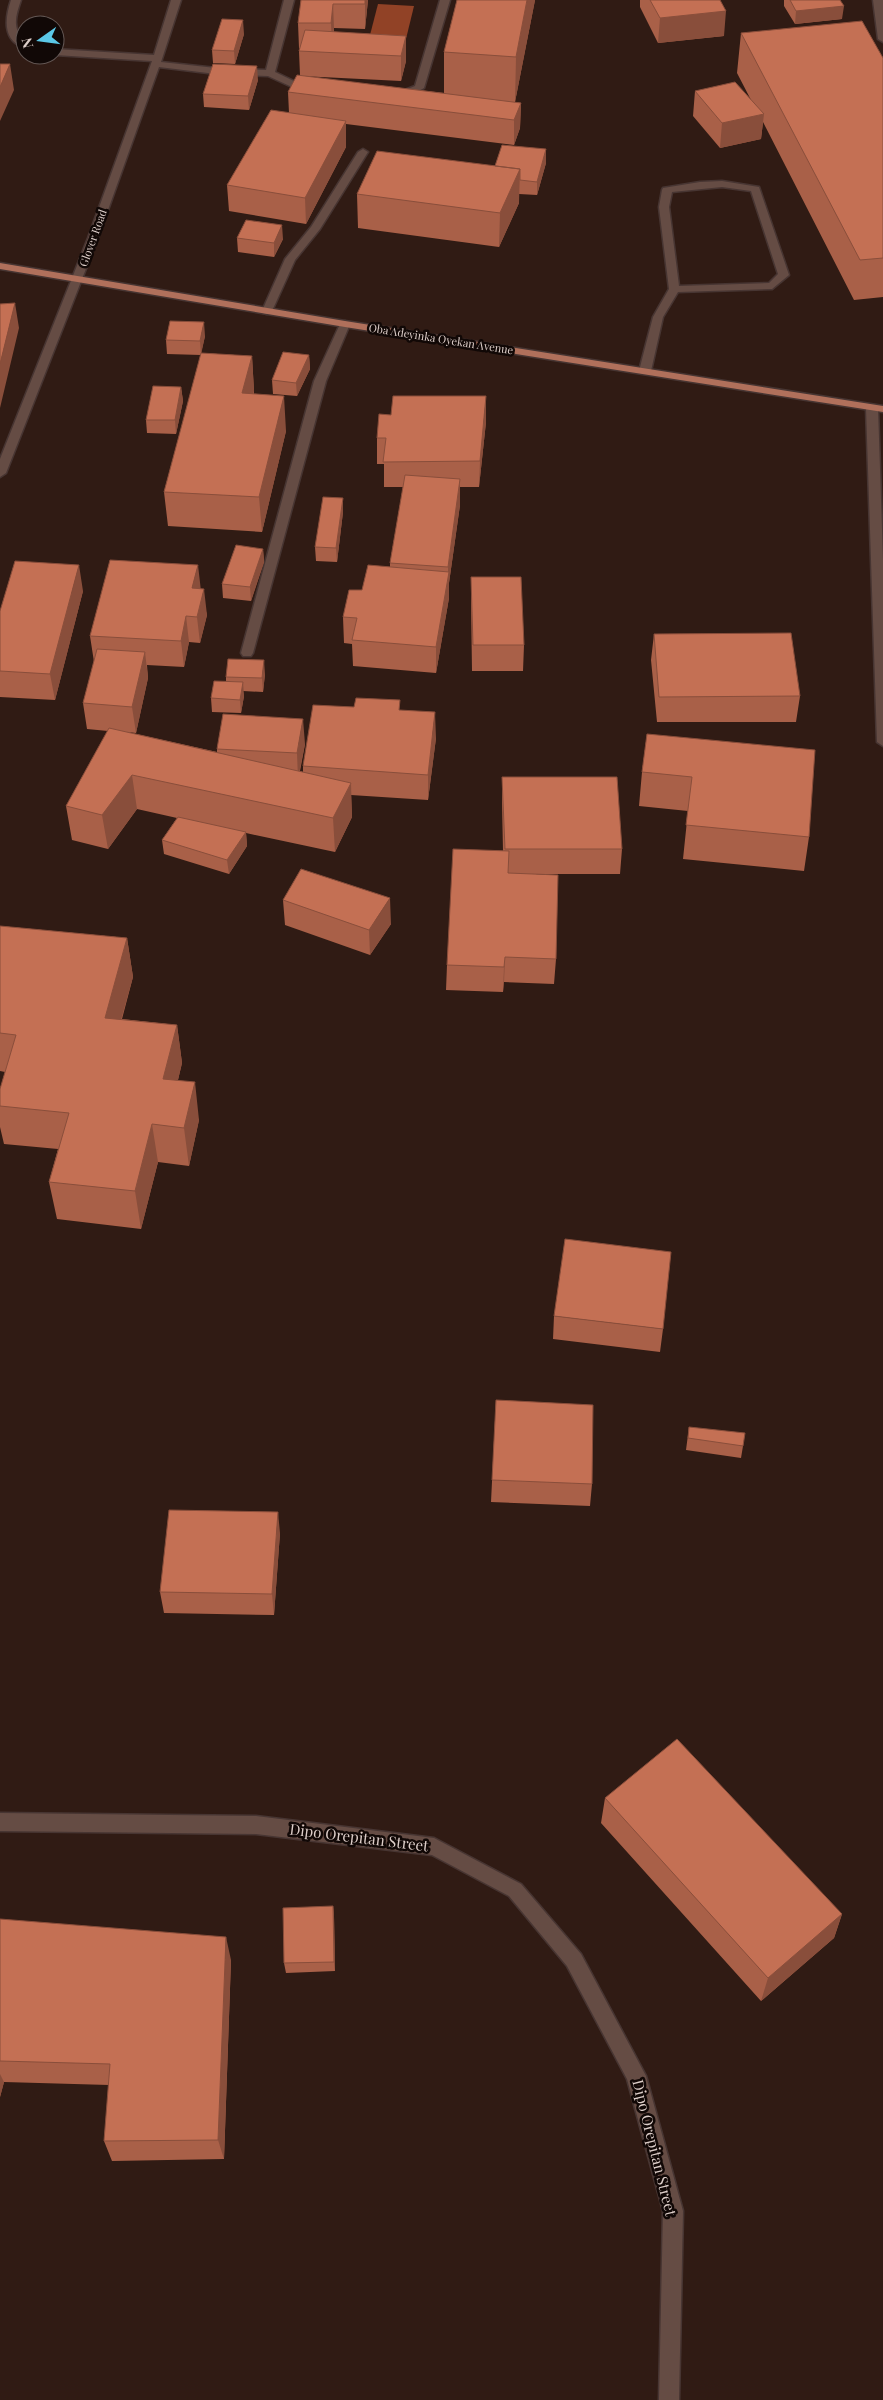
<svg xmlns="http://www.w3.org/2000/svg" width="883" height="2400" viewBox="0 0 883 2400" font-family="'Playfair Display',serif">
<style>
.water{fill:#914226}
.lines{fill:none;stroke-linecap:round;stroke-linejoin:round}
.minor-casing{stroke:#473532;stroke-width:3}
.major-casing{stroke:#473532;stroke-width:3}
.minor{fill:#654c44;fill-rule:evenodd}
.major{fill:#b0705b;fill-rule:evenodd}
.wall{fill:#a96048}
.shaded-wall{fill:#894e3b}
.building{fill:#c47054;stroke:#894e3b}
.labels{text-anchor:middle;stroke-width:5;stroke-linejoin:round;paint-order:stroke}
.far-street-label{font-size:11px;fill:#ddcec9;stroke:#110806}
.near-street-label{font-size:15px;fill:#ddcec9;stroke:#110806}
</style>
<rect width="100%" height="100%" fill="#301b14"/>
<!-- water -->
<path class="water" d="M378,4L414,6L405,43L370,35Z"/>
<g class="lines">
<defs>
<path id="minor" d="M11,0H21C16,15 11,29 25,40V48C2,41 5,18 11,0Z
M171,0H181L161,62L216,68L266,70L284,0H294L275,72L298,83L316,88L311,91L292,87L268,76L216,74L159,67L98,238L6,473L0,477V459L88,238L152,61L55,55V49L154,55Z
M440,0H450L424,88L406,98H395V94L415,86Z
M873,0H883V42L878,39Z
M363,149L368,152L320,229L295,260L272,311L267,314L263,313L262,311L285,259L311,227L358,152Z
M722,181L759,187L789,275L772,289L678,292L663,317L651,371L649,373H641L639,371L653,317L669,289L659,207L662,190L663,188L700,182ZM722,187L751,191L778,274L769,283L679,286L669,207L672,192Z
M345,321L350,324L326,381L253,653L251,656H243L241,653L314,381L340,324Z
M872,405L878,408L883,560V746L877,742L866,408Z
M0,1813L256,1816L434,1838L521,1884L581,1954L646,2076L683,2211L679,2400H659L663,2211L627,2079L567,1966L509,1896L432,1855L256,1834L0,1831Z"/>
<path id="major" d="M0,263L345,321L883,406V412L345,327L0,269Z"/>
</defs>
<!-- minor casing -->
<use href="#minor" class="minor-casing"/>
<!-- major casing -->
<use href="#major" class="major-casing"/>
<!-- minor -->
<use href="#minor" class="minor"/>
<!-- major -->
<use href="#major" class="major"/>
</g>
<!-- wall -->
<path class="wall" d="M301,0H368L365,29L334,28V32L406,36V61L401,81L301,76L444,93V52L457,0H535L515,102L521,103L520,128L514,145L346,124V147L306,224L229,211L227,185L289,113L288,92L300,75L299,51L300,48H299L298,23Z
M640,0H720L724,36L658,43L640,7Z
M784,0H840L842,19L795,24L784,6Z
M741,33L883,58V297L854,300L763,122L761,139L720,148L693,116L695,91L751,100L737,73Z
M244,34L235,64L213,63L212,50Z
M258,80L249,110L204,107L203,94Z
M546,149V163L537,195L519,194V203L499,247L358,228L357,194L495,166Z
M237,238L283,239L274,257L238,252Z
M205,336L201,353L252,356L254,391V394L286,431L262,532L168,526L164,492L201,355L167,354L166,340Z
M309,355L310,369L297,396L273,394L272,380Z
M181,387L183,401L176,434L147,433L146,420Z
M486,422L479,487H460V505L449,583V598L436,673L353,666L352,644L344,643L343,617L362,590L390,567V563L403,487H384V464H377V438Z
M343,498V512L337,562L316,561L315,547Z
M263,549L264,562L251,601L223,598L222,584Z
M471,577L524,645L523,671H472L471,603Z
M200,589L207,615L200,643L189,642L184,667L147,665L148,678L136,733L127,732L217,752V749L305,744L300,771L303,772V766L401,710L436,738L428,800L351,795L352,817L335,852L246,833L247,846L229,874L164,854L162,840L177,818L137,809L108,849L72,840L66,806L108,731L87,729L83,703L94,662L90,636Z
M83,591L55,700L0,697V611Z
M654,634L800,696L796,722H657L651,660Z
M265,674L263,692L243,691L244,696L241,713L212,712L211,698L226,681V677Z
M647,734L809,837L804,871L683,859L688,811L639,806L642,772Z
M502,777L622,849L620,874H536L556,959L554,984L504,982L503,992L446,990L447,965L503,851L502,803Z
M283,900L391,924L370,955L285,925Z
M0,926L127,938L133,977L122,1019L177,1025L182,1063L178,1080L199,1120L189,1166L158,1162L141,1229L57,1219L49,1182L58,1149L4,1144L0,1127V1089L5,1072L0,1071Z
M554,1316L663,1329L660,1352L553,1339Z
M496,1400L592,1484L590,1506L491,1502Z
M689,1427L743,1446L741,1458L686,1450Z
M280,1533L274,1615L164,1613L160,1592Z
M605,1798L842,1914L834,1938L761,2001L601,1823Z
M333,1906L334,1916L335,1971L286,1973L284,1963Z
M0,1919L231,1960L224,2159L112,2161L104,2141L109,2085L4,2082L0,2097Z"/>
<!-- shaded-wall -->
<path class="shaded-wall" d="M365,0H368L365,29Z
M527,0H535L515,102L516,57Z
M333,4L334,28L332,48L331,23Z
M844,6L842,19L795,24L796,11Z
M726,11L724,36L658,43L660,18Z
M243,20L244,34L235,64L234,51Z
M406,36V61L401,81V56Z
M10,64L14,90L0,121V87Z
M257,66L258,80L249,110L248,96Z
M521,103L520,128L514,145V120Z
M764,114L761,139L720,148L722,123Z
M346,121V147L306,224L305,198Z
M546,149V163L537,195V182Z
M520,169L519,203L499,247L500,213Z
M282,225L283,239L274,257V243Z
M15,303L19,328L0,408V364Z
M204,322L205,336L201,355L200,341Z
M309,355L310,369L297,396L296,383Z
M252,356L254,391L245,428L242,393Z
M181,387L183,401L176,434L175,420Z
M284,396L286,431L262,532L259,497Z
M486,396V422L479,487L480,461Z
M460,479V505L449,583V598L436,673V647L448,579V567Z
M343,498V512L337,562L336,548Z
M263,549L264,562L251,601L250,587Z
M79,565L83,591L55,700L50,674Z
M198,565L201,591L192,588Z
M204,589L207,615L200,643L197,617Z
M186,616L189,642L184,667L181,641Z
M145,652L148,678L136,733L132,707Z
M264,660L265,674L263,692L262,678Z
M243,682L244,696L241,713L240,700Z
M435,712L436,738L428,800V775Z
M303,719L305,744L298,779L297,753Z
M132,775L137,809L108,849L102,815Z
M351,783L352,817L335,852L333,818Z
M246,832L247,846L229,874L227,860Z
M390,898L391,924L370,955L369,930Z
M127,938L133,977L111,1056L105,1018Z
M505,957L504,982L503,992L504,967Z
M177,1025L182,1063L169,1117L163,1079Z
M195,1082L199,1120L189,1166L184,1128Z
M152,1124L158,1162L141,1229L135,1191Z
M278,1512L280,1533L274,1615L272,1594Z
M333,1906L334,1916L335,1971L334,1962Z
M842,1914L834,1938L761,2001L768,1978Z
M226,1937L231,1960L224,2159L218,2140Z
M0,2074L4,2082L0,2097Z"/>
<!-- building -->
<path class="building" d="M301,0H365V4H333L331,23H298Z
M457,0H527L516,57L444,52Z
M650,0H720L726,11L660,18Z
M790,0H840L844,6L796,11Z
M222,19L243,20L234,51L212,50Z
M862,21L883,58V258L860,260L741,33Z
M305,30L406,36L401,56L299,51Z
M0,64H10L0,87Z
M213,64L257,66L248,96L203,94Z
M297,75L521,103L514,120L288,92Z
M735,82L764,114L722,123L695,91Z
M271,110L346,121L305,198L227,185Z
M502,145L546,149L537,182L520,180V169L495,166Z
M377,151L520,169L500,213L357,194Z
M246,220L282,225L274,243L237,238Z
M15,303L0,364V304Z
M170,321L204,322L200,341L166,340Z
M283,352L309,355L296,383L272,380Z
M201,353L252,356L242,393L284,396L259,497L164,492Z
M153,386L181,387L175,420H146Z
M393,396H486L480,461L383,462L386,438H377L379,414L391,415Z
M405,475L460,479L448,567L390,563Z
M323,497L343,498L336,548L315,547Z
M236,545L263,549L250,587L222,584Z
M110,560L198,565L192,588L204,589L197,617L186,616L181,641L90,636Z
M15,561L79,565L50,674L0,671V611Z
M368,565L449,572L436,647L352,640L357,618L343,617L349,590H362Z
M471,577H521L524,645H473Z
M791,633L800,696L659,697L654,634Z
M97,649L145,652L132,707L83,703Z
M228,659L264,660L262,678L226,677Z
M214,681L243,682L240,700L211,698Z
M356,698L400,700L399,710L435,712L428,775L303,766L313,705L354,707Z
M223,714L303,719L297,753L217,749Z
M109,728L351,783L333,818L132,775L102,815L66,806Z
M647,734L815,750L809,837L686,825L692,777L642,772Z
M502,777H617L622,849H505Z
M178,817L246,832L227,860L162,840Z
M453,849L509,851L508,873L558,875L556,959L505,957L504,967L447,965Z
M301,869L390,898L369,930L283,900Z
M0,926L127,938L105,1018L177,1025L163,1079L195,1082L184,1128L152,1124L135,1191L49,1182L69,1113L0,1106V1089L16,1035L0,1033Z
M565,1239L671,1252L663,1329L554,1316Z
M496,1400L593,1405L592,1484L492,1480Z
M689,1427L745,1433L743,1446L688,1438Z
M169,1510L278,1512L272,1594L160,1592Z
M677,1739L842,1914L768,1978L605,1798Z
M333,1906L334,1962L284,1963L283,1908Z
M0,1919L226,1937L218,2140L104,2141L110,2064L0,2061Z"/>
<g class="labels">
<!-- far-street labels -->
<g class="far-street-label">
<text transform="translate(93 238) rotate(-70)" y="4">Glover Road</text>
<text transform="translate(441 339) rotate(9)" y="4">Oba Adeyinka Oyekan Avenue</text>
</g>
<!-- near-street labels -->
<g class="near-street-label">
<text transform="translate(359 1838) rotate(7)" y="5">Dipo Orepitan Street</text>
<text transform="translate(654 2148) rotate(76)" y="5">Dipo Orepitan Street</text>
</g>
</g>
<!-- north arrow -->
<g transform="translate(40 40) rotate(256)"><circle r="24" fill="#110806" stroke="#635754"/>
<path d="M0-4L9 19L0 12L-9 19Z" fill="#5bc8e7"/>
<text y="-8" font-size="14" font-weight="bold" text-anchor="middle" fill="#ddcec9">N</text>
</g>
</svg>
